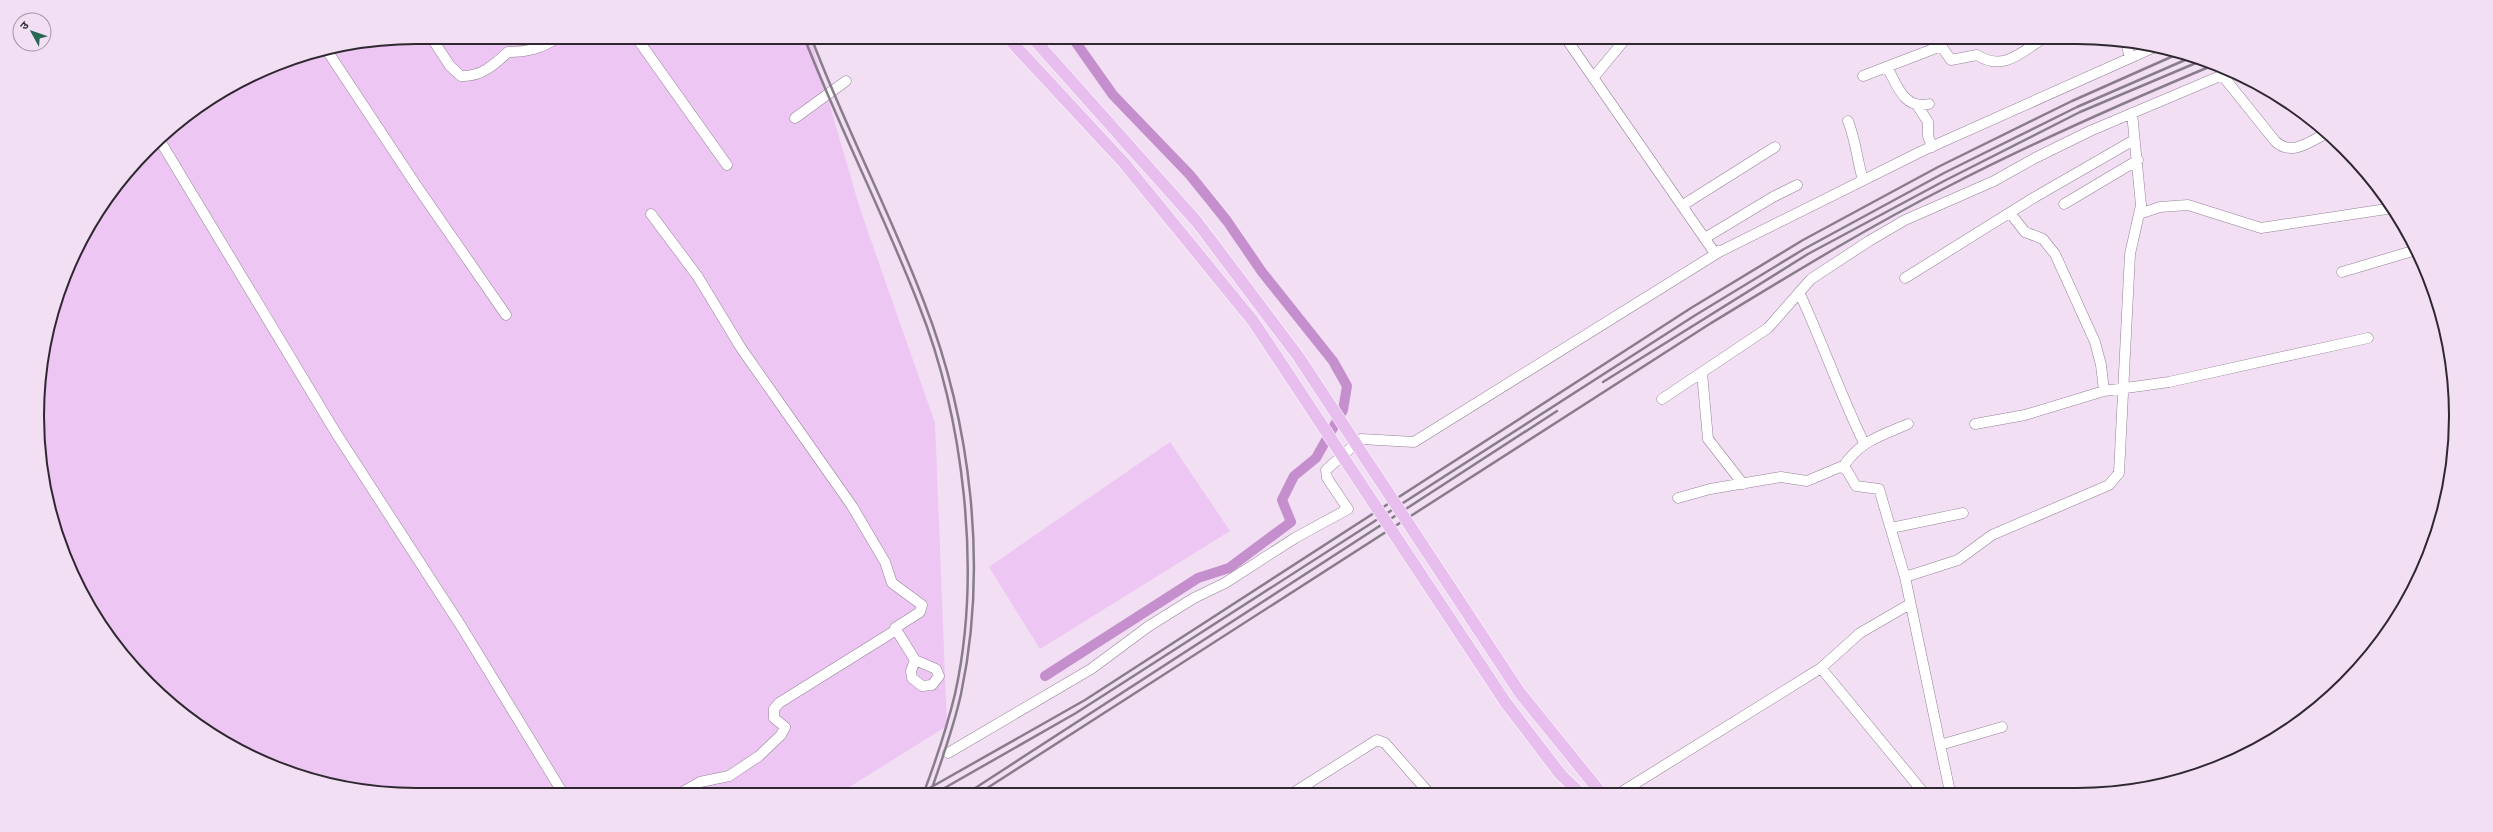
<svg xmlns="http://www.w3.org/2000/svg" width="2493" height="832" viewBox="0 0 2493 832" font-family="'IBM Plex Sans','Noto Sans Devanagari',sans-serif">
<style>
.green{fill:#edc6f3}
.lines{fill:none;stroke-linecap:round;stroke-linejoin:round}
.canal{stroke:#c58ecd;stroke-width:10}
.minor-casing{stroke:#938296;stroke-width:11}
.minor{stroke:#fff;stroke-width:10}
.rail{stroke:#897d8b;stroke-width:2.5}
.major-bridge-casing{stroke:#fff;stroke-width:13;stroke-linecap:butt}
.major-bridge{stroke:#e8beef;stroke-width:12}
.rim{fill:none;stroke:#2f2830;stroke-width:2}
</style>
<rect width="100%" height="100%" fill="#f2dff4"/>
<!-- green -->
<path class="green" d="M416,37H810L860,209L935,423L947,726L838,794L416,795L342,788L271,766L205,731L148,684L101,627L50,514L38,441L40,367L76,248L115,185L166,131L271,66L342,44Z
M1170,442L1230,531L1040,649L989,567Z"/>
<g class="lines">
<!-- canal -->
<path class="canal" d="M1045,676L1198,578L1229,568L1291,522L1282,500L1294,476L1316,458L1343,410L1347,386L1333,361L1262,272L1227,221L1190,175L1113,95L1072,37"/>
<defs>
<path id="minor" d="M431,37L450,66L461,76C481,77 494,65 508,52C528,52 542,48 559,37
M636,37L727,165
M1565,37L1712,249L1719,252L1922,151L2157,46
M2126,42L2130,58
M326,49L416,185L506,315
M1887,67C1897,85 1904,110 1929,104
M2222,75L2275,141C2291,157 2309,142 2327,133
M1863,76L1941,46L1951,60L1977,55C2003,72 2022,52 2045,37
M1593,78L1627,37
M1917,105L1928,122V136L1932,147
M795,118L846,81
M1848,121C1856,141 1857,160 1863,180
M159,139L336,433L461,626L564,795
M2064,204L2138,160
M1683,205L1775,147
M2010,213L2025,232L2043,239L2055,254L2095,342L2101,365L2104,391
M651,214L698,277L741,348L852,506L885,562L892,583L922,605L920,612L895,628L915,660L936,669L939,676L932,685L922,686L912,678L911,671L915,660
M2139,214L2160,207L2188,205L2261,228L2393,208
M1705,238L1773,197L1797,185
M2342,272L2416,250
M1905,278L2035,197L2134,140
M1799,292C1822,341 1840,394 1864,443
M1702,373L1708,439L1743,484
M1662,399L1768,328L1811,279L1869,241L1905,220L1994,181L2035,158L2090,131L2232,71
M1975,424L2025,415L2104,391L2169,382L2368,338
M1843,467C1860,441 1880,436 1908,424
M1678,498L1710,489L1781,477L1807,481L1840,467L1846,469L1856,486L1879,489L1905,577L1950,792
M1891,528L1963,513
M1905,577L1958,560L1992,535L2102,488L2109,485L2119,473L2130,254L2141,205L2132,113
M1821,668L1860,633L1910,604
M1940,745L2002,727
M948,753L1091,669L1149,626L1194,598L1225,583L1295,538L1348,509L1327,478L1326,470L1361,439L1414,442L1719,252
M1293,793L1377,740L1385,743L1429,793
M1620,793L1821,668L1923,792
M679,794L700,782L729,776L759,756L781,735L785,727L774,718V709L779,703L896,630"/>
</defs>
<!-- minor casing -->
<use href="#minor" class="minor-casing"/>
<!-- minor -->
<use href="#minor" class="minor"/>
<!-- rail -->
<path class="rail" d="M804,37C839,127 883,213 918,303C964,418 982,572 955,694C947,727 936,760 924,792
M811,37C845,127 890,212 924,302C971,422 988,567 961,694C954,726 943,757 932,788
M1603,382L1808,254L1944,181L2080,112L2203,60
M919,794L1085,700L1691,308L1803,240L1938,167L2072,101L2180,53
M934,794L1076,713L1694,316L1804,249L1944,173L2077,107L2192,57
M966,794L1557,411
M978,794L1708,325C1787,277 1866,228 1949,186C2036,141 2125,102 2216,64"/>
<defs>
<path id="major-bridge" d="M1007,37L1124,163L1253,321L1506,703L1561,775L1580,793
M1032,37L1197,222L1298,356L1520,693L1601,793"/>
</defs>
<!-- major-bridge casing -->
<use href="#major-bridge" class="major-bridge-casing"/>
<!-- major-bridge -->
<use href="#major-bridge" class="major-bridge"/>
</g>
<!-- crop -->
<path d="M0 0H2493V832H0ZM416 44H2077A372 372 0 0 1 2449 416V416A372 372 0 0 1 2077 788H416A372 372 0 0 1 44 416V416A372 372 0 0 1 416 44Z" fill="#f2dff4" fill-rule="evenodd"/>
<path class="rim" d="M416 44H2077A372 372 0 0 1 2449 416V416A372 372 0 0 1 2077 788H416A372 372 0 0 1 44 416V416A372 372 0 0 1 416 44Z"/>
<!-- north arrow -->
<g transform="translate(32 32) rotate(310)"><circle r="19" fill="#f2dff4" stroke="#a496a6"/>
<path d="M0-3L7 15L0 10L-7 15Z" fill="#266755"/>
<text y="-6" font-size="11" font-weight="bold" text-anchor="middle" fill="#2f2830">उ</text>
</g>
</svg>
